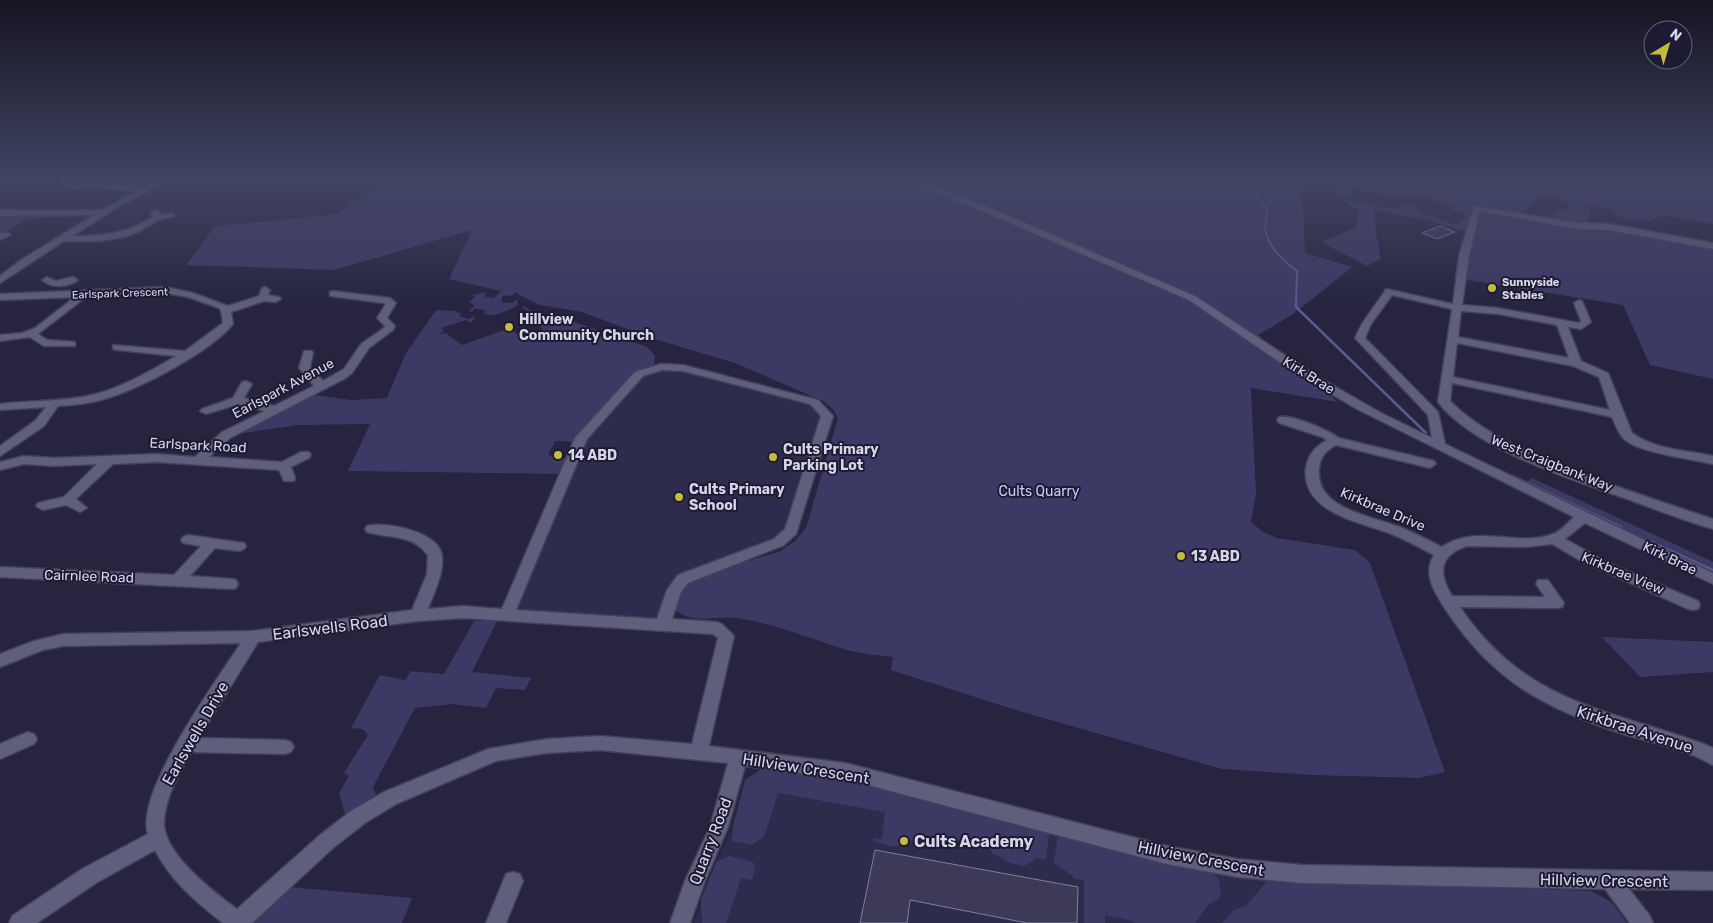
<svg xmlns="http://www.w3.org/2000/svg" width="1713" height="923" viewBox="0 0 1713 923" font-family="Rubik,sans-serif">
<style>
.built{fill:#2e2c4c}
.green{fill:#3d3965}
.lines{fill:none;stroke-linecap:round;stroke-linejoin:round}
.stream-far2{stroke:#5c5894;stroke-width:2}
.stream-far1{stroke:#5c5894;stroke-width:2.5}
.stream{stroke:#5c5894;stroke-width:4}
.building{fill:#3c3a56;stroke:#7f7e9e}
.minor-casing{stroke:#434157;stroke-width:3}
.minor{fill:#5f5e7c;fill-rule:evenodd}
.poi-dot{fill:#c4bc3e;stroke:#1d1a34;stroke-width:2}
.labels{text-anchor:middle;stroke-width:4;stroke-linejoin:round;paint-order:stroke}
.far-poi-label{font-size:11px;font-weight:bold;fill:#d6d6e7;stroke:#1d1a34;text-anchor:start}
.far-street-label{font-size:11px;fill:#d6d6e7;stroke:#1d1a34}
.poi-label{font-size:14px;font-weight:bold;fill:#d6d6e7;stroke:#1d1a34;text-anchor:start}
.street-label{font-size:14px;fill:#d6d6e7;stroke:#1d1a34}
.park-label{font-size:14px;fill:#cdccf0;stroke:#1d1a34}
.near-street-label{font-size:16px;fill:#d6d6e7;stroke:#1d1a34}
.near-poi-label{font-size:16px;font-weight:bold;fill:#d6d6e7;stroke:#1d1a34;text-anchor:start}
</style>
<rect width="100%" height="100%" fill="#26243e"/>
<!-- built -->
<path class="built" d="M672,367L809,399L823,410L787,536L688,576L663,624L507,614L572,455L639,374Z
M763,768L893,791L1049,833L1214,874L1267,881L1591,891L1611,902L1627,923H694L713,870L733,826L745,780Z"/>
<!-- green -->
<path class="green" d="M390,178H1304L1310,185L1299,186L1303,209L1305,253L1352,267L1292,315L1258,335L1338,402L1251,388L1256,494L1251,522L1263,532L1277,538L1355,550L1370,563L1445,772L1419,778L1314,775L1222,769L1019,711L891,670L893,657C877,655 860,654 844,649C809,638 775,624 738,618C716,615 692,626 673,608L679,591L701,574L779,552L795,541L806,528L838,418L833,409L823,401L735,363L654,339L582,312L540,305L514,292V295L503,296L501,302L513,303L514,300L518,301L517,306C508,310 495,318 484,314L485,310L474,309L472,312L469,311L474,306L469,301L463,302L472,300L475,296H469L485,292V297L494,298L501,291L449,279L472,230L334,270L186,265L215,226L337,214Z
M1308,178H1713V224L1662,215L1651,221L1628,220L1615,215L1611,209L1583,203L1591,213L1586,224L1558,222L1553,218V212L1570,208V205L1558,197L1539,193L1520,216C1584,227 1649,236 1713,248V379L1650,365L1623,305L1462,279L1470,233L1426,220L1374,210L1376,234L1381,259L1367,266L1323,243V241L1355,228L1358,220V210L1349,206L1344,200L1388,208L1414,204L1422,213L1455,224L1465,219L1463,214L1452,210L1455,205L1409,194L1368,192L1354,186L1352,193L1335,196L1338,183Z
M53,215L21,222L0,236V220L4,218Z
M524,306L535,314L563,318L647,347L655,356L654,365L627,379L573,442L555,441L548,455L567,459L561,474L348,471L370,424L298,425L237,434L314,395L352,400L387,398L406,353L436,310L457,311V313H462L459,316L468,319L476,316L471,323L466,320L441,328L444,331L439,334L446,333L462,345L510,328L521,337L543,329L532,320L536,318L522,307Z
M1532,478L1713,562V571L1526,483Z
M474,621H497L472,672L531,678L525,690L496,688L486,708L452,704L415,708L373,787L376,796L345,814L339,793L349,776L344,773L368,735L363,729L351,728L380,675L405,680L411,671L444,674Z
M1602,637L1713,642V672L1640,677Z
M763,768L824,775L1049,833L1046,860L1037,858L1024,866L1010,863L992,853L991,850L972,842L943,837L920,838L894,847L873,841L874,838L882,839L885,812L778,793L764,837L752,845L732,841L733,826L745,780Z
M1058,835L1214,874L1219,880L1221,894L1218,899L1209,904L1195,923H1134L1133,921L1105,915V923H1084V880L1073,879V876L1054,863Z
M729,856L753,862L755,870L752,880L741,878L726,923H702L701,899L716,862Z
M1267,881L1591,891L1611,902L1627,923H1222L1234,910L1247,905Z
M289,887L412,898L402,923H252Z"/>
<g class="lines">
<!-- stream-far2 -->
<path class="stream-far2" d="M1254,178L1261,190L1256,194L1268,211C1258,237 1277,256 1297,271L1296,304"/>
<!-- stream-far1 -->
<path class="stream-far1" d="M1296,303V307L1426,433"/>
<!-- stream -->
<path class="stream" d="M1511,476L1621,528
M1652,543L1713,571"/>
</g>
<!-- building -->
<path class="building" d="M1440,226L1455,232L1437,239L1422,233Z
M875,850L1078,887L1077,923H1027L910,900L907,923H860Z"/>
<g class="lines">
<defs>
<path id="minor" d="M64,178H72L70,182L71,185L99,184L144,187L163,178H173L118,207L72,236C101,236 127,234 152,217L151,212L155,210H158L160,215L171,213L175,216L158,220L138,232L124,237L100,241H64L0,283V276L21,260L94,215L0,216V210H102L137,191L99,188L69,189H66L62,182Z
M899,178H911L974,201L1195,296L1318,377L1381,413L1432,438L1428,415L1355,338C1362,320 1376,306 1386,289L1453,304L1459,256L1474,206L1578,223L1609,224L1713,243V249L1609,230L1578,229L1480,211L1469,256L1462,305L1498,308L1579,323L1581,321L1574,303L1579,300L1582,301L1591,322L1581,329L1568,327L1581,361L1608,373L1632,433C1655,450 1687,450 1713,456V464C1692,459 1637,453 1623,438C1618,432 1615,424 1612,417L1452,383L1450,401C1480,431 1519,448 1558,464C1609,485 1661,502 1713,519V529C1685,521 1657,510 1630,500C1575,481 1474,449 1438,402L1452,309L1392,295L1371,324L1365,338L1438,412L1445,444L1713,573V584L1585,523L1565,539L1610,564L1698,601L1700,605L1698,609L1693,610L1688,609L1583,562L1552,544L1526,547L1467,546C1439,555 1438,573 1452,596L1545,597L1536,584L1538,580H1548L1564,603L1562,607L1557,608L1460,607C1525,703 1604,708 1704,744L1713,748V765C1706,762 1699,757 1692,755C1670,746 1646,741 1623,734C1544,708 1493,681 1446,610C1435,593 1422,574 1434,555C1419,547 1404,539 1389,533C1358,522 1300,511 1306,467C1308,455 1316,446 1327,440L1322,437L1279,423L1277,420L1279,417C1291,414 1329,430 1339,438L1434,461L1436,464L1430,468L1336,445C1326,450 1320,457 1319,469C1315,509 1371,516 1400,527C1414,533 1428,540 1442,547C1477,523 1518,548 1553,534C1561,531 1568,523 1574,517L1357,409L1294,372L1189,300L968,205ZM1461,311L1498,314L1557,325L1569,358L1458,337ZM1457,343L1573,366L1599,377L1610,410L1453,377Z
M3,233H9L10,235L0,240V234Z
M47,277L56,281L73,277L78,280C68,287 52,289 42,280Z
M165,287L193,293L228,306L259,296L262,288L265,287L270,290L268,295L279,297L281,299L276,302L264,301L231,312L233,324C211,351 145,386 111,397C94,403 76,405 58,406L44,426L0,456V446L36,420L46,407L0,410V404C31,400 62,402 92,395C122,388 150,371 176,356L117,350L113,349V345L185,351L223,323L221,311L219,308L188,297L165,293L87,296L38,334L47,340L75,342V346H44L30,337L0,341V335L22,333L35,328L75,297L0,300V294Z
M333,291L390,298L396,303L387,318L395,326L393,330L369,348L352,373L344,379L230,438L209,457L282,462L301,452H309L311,455L309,458L291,467L295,478L294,481H284L279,470L157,462L113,464L76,499L87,508L80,512L66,505L43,510L36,506L38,503L64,497L97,464L54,466L24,464L0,470V462L24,456L54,458L157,454L195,457L222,432L265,411L238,404L206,414L200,411L202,409L233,398L242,382L246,381L252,384L244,398L274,406L314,386L299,368L304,351H312L313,353L310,367L323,381L344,369L361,344L384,328L385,326L377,318L386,304L384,303L330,296V292Z
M661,364L683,365L818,400L833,416L796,534L784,545L688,583L681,592L672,619L717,622L722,624L734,636L709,746L845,763L1167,846L1238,859L1302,865L1713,872V890L1629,889L1650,916L1653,923H1630L1605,889L1302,883L1238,877L1167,864L845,779L745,766L728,827L705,881L690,923H670L685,881L710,827L728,763L600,750L547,753L496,761L396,804L365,823L334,847L252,923H223C196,902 171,881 155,850L96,883L37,923H9L12,916L82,869L148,834C134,793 217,680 241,643L63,646L43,650L0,667V654L34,641L63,634L253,631L412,610L427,574L428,555C411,533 390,539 367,532L365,529L367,526C386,521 440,532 442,556C444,574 434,592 428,609L463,606L502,609L575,438L635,372ZM662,370L683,371L810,404L821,416L785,529L774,539L678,575L667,590L657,619L516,610L587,439L643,376ZM463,618L713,634L718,638L692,744L600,736L547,739L488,749L384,792L351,811L320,835L237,909C214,892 165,855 164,824C164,799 179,774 191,752L285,754L291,752L294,747L291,742L285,740L199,738L258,642L418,621Z
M188,535L244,543L246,546L244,549L239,551L215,548L190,576L231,579L236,580L238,584L236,588L231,589L0,577V567L174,575L201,546L183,543L181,540L183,537Z
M28,732L34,734L37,739L34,744L0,759V744Z
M513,872L520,874L523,881L506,923H486L506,874Z"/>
</defs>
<!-- minor casing -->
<use href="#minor" class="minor-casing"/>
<!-- minor -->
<use href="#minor" class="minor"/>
</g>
<!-- sky -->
<linearGradient id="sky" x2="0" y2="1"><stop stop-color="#151422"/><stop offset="0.58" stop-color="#414563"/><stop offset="1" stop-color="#414563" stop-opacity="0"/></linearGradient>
<rect width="1713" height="307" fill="url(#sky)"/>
<!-- markers -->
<g class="poi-dot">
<circle cx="1492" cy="288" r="5"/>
<circle cx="509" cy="327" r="5"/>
<circle cx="558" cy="455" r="5"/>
<circle cx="773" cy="457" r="5"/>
<circle cx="679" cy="497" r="5"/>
<circle cx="1181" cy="556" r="5"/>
<circle cx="904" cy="841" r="5"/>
</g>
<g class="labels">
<!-- far-poi labels -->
<g class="far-poi-label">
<text x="1502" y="286">Sunnyside<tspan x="1502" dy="13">Stables</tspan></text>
</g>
<!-- far-street labels -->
<g class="far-street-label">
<text transform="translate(120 293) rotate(-2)" y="4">Earlspark Crescent</text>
</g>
<!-- poi labels -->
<g class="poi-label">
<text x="519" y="324">Hillview<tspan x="519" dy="16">Community Church</tspan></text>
<text x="783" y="454">Cults Primary<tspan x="783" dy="16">Parking Lot</tspan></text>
<text x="568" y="460">14 ABD</text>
<text x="689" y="494">Cults Primary<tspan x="689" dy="16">School</tspan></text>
<text x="1191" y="561">13 ABD</text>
</g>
<!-- street labels -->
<g class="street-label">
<text transform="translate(1309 375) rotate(32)" y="5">Kirk Brae</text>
<text transform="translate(283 388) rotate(-28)" y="5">Earlspark Avenue</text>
<text transform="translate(198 445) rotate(3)" y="5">Earlspark Road</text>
<text transform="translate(1552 463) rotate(22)" y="5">West Craigbank Way</text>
<text transform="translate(1383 509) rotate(23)" y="5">Kirkbrae Drive</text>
<text transform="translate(1670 558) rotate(26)" y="5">Kirk Brae</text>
<text transform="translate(1623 573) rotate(23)" y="5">Kirkbrae View</text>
<text transform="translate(89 576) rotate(2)" y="5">Cairnlee Road</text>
</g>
<!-- park labels -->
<g class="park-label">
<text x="1039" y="496">Cults Quarry</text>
</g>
<!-- near-street labels -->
<g class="near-street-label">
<text transform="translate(330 627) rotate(-7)" y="6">Earlswells Road</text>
<text transform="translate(1635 729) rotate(18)" y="6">Kirkbrae Avenue</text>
<text transform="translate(195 733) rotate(-60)" y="6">Earlswells Drive</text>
<text transform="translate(806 768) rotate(9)" y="6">Hillview Crescent</text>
<text transform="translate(710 841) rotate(-69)" y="6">Quarry Road</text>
<text transform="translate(1201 858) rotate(11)" y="6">Hillview Crescent</text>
<text transform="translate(1604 880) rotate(1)" y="6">Hillview Crescent</text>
</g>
<!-- near-poi labels -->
<g class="near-poi-label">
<text x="914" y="847">Cults Academy</text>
</g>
</g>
<!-- north arrow -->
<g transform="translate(1668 45) rotate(38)"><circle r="24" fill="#1d1a34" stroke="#67657c"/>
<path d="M0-4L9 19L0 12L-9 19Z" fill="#c4bc3e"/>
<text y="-8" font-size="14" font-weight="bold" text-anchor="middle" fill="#d6d6e7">N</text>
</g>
</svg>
